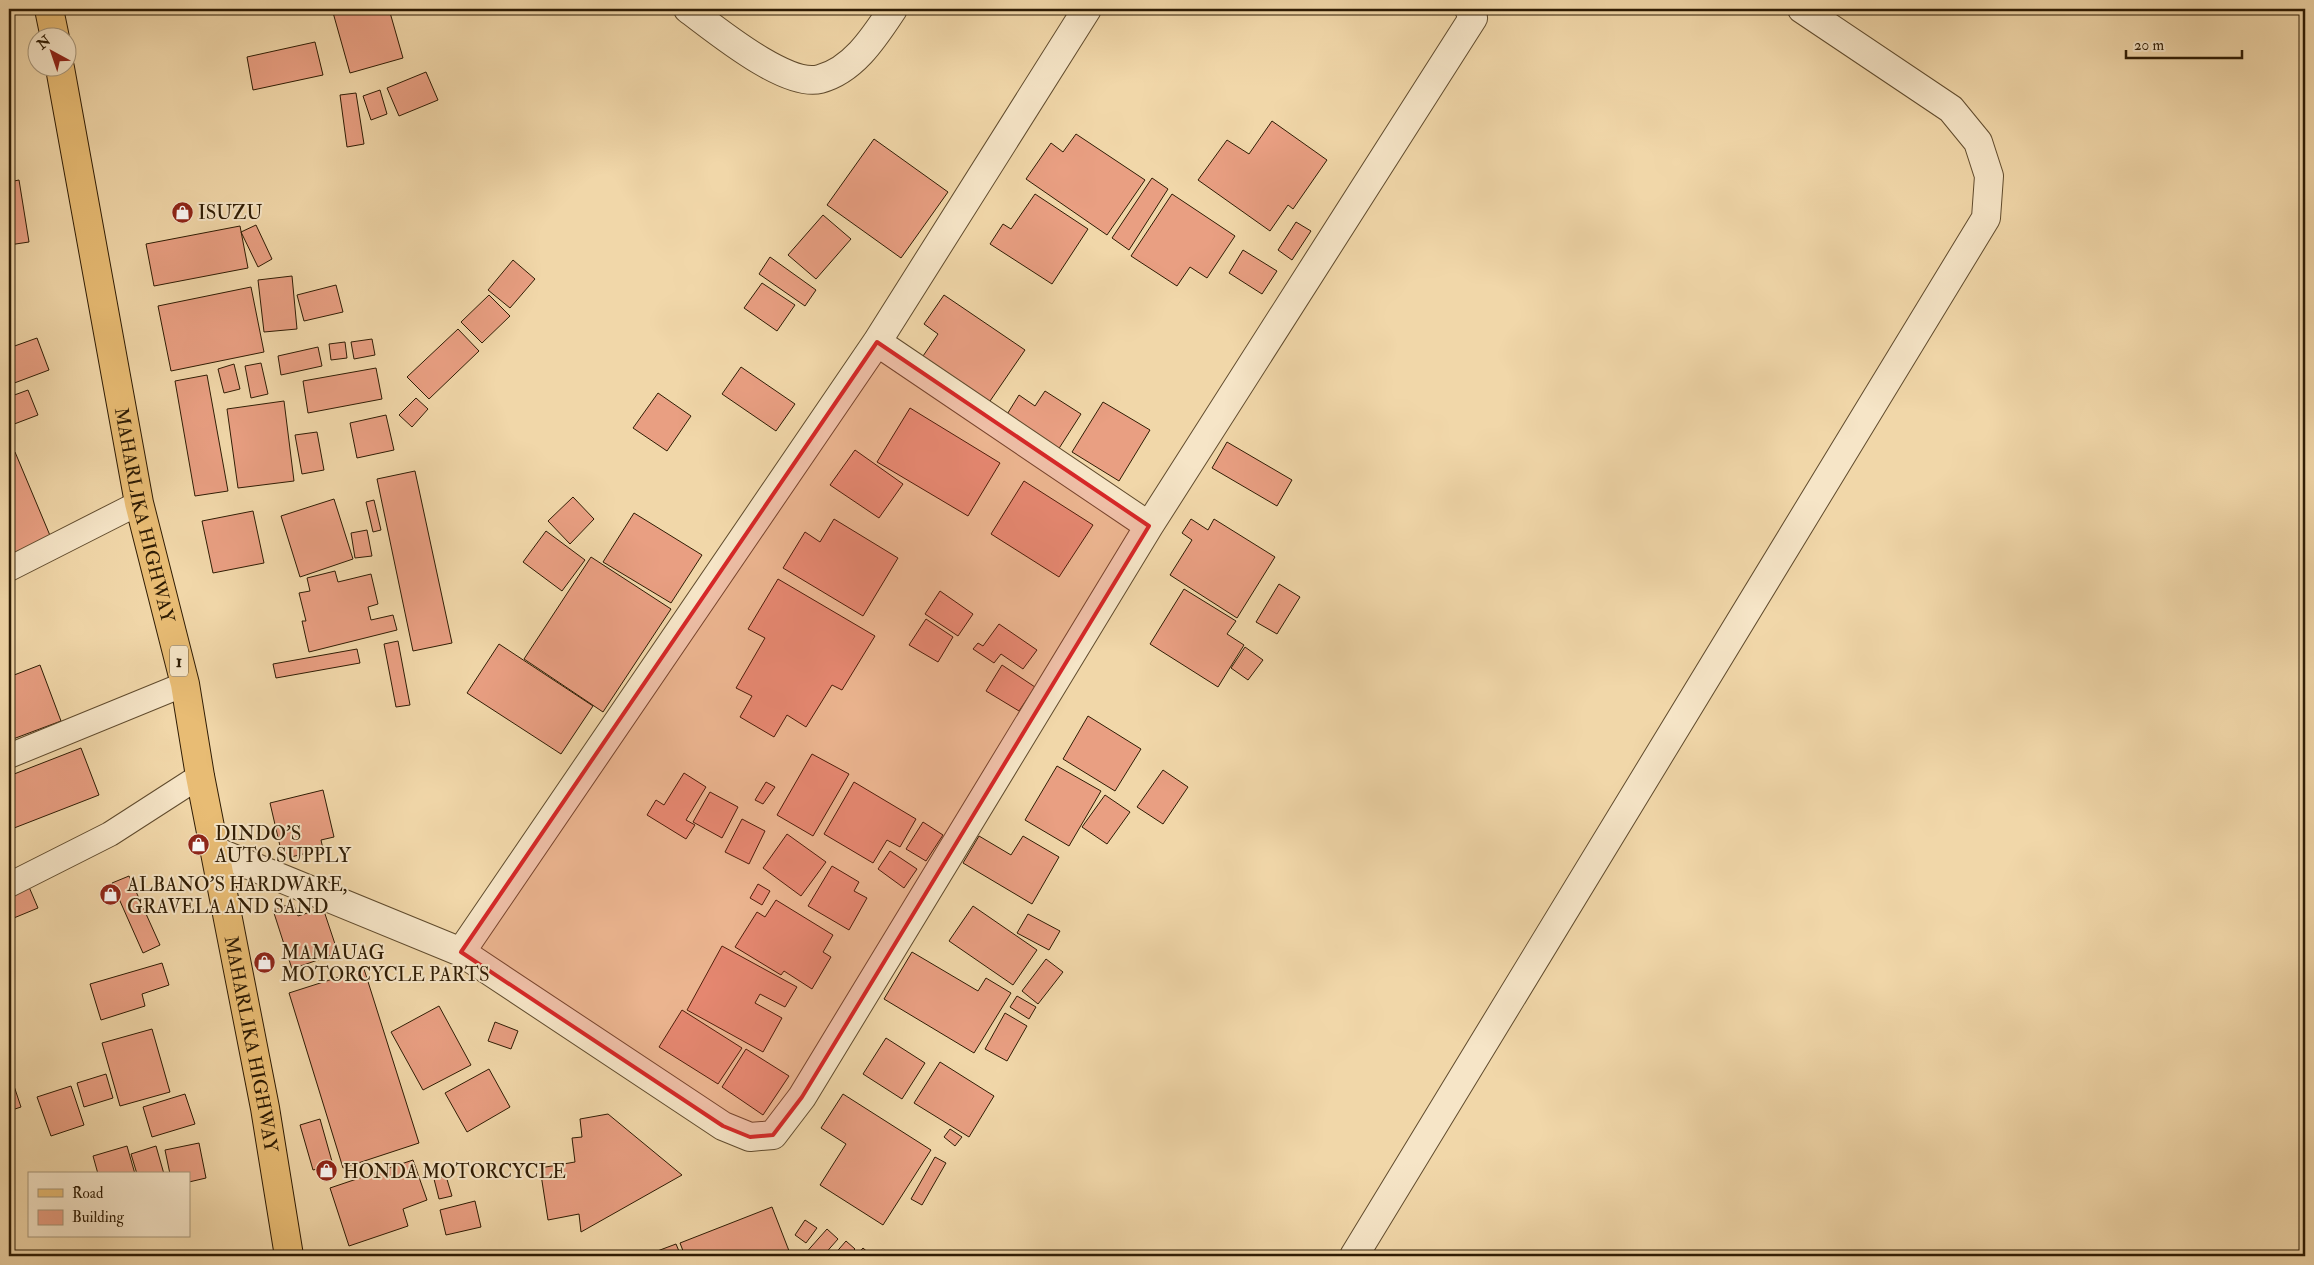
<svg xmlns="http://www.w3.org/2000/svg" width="2314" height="1265" viewBox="0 0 2314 1265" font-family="'IM FELL Double Pica',serif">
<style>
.building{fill:#e99f82;stroke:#2f1c04}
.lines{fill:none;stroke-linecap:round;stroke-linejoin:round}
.lane-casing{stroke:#604b2d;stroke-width:26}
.street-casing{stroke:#604b2d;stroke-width:30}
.primary-casing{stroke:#2f1c04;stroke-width:30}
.lane{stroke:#f6e5c7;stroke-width:24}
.street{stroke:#f6e5c7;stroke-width:28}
.primary{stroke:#e8bc74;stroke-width:28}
.marked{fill:#d62828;fill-opacity:0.2;stroke:#d62828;stroke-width:4;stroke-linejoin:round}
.labels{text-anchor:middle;stroke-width:4;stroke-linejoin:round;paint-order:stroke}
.shield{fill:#f6e5c7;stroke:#6b583e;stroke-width:1}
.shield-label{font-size:18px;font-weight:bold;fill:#2f1c04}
.poi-label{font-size:19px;fill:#2f1c04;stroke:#f6e5c7;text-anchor:start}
.street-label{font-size:19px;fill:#2f1c04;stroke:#f6e5c7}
</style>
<rect width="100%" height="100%" fill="#f1d7a9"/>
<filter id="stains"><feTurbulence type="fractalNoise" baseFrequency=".004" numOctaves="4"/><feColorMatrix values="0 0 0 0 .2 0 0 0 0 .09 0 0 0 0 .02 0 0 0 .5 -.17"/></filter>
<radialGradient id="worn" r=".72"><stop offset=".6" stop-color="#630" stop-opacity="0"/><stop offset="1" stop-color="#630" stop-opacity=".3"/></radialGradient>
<!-- building -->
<path class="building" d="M332,9H389L403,58L350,73Z
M315,42L323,75L253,90L247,57Z
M426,72L438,100L399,116L387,88Z
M380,90L387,114L371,120L363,96Z
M356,93L364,144L347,147L340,95Z
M1272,121L1327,160L1293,209L1288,205L1270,231L1198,180L1227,140L1249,154Z
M1076,134L1145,180L1107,235L1026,179L1051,143L1063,152Z
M874,139L948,192L901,258L827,205Z
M1152,178L1168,189L1129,250L1112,238Z
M19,180L29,242L9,245V182Z
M1035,194L1088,229L1052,284L990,244L1003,224L1011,229Z
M1172,194L1235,236L1207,278L1190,267L1177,286L1131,256Z
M823,215L851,239L816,279L788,255Z
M1296,222L1311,231L1292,260L1278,250Z
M256,225L272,259L258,267L241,232Z
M240,226L248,268L154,286L146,244Z
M1243,250L1277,271L1262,294L1229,273Z
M770,257L816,290L805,306L759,274Z
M513,260L535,279L510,308L488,290Z
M292,276L297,329L264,332L258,280Z
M762,283L795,305L777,331L744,308Z
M336,285L343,312L304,321L297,295Z
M251,287L264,352L171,371L158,306Z
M489,295L510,316L482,343L461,322Z
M944,295L1025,350L988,404L921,359L938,334L924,324Z
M458,329L479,351L429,399L407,377Z
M37,338L49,370L9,385V348Z
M372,339L375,355L354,359L351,342Z
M345,342L347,358L331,360L329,344Z
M318,347L322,366L281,375L278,356Z
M261,363L268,394L251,398L245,366Z
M234,364L240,389L224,393L218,369Z
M741,367L795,404L776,431L722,394Z
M376,368L382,399L308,413L303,381Z
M207,375L228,491L195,496L175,381Z
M28,390L38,415L9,426V397Z
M1045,391L1081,414L1058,450L1006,416L1019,395L1035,406Z
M658,393L691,416L667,451L633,428Z
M416,398L428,409L412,427L399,415Z
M284,401L294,481L238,488L227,409Z
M1103,402L1150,430L1119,481L1072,452Z
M910,408L1000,463L968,516L877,462Z
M386,415L394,450L357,458L350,423Z
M317,432L324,470L302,474L295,435Z
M1227,442L1292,480L1277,506L1212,468Z
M855,450L903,484L879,518L830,485Z
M15,452L54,545L9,564V455Z
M415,471L452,643L413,651L377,479Z
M1024,481L1093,525L1059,577L991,534Z
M573,497L594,519L570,544L548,521Z
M334,499L353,559L300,577L281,516Z
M374,500L381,530L373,532L366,502Z
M253,511L264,563L213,573L202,521Z
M634,513L702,555L671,603L603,562Z
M834,519L898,558L863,616L783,568L805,532L820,542Z
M1191,519L1208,530L1214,519L1275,557L1237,618L1170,575L1192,540L1182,533Z
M367,530L372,556L355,558L351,533Z
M546,531L585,560L562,591L523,562Z
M591,557L671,609L603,712L524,659Z
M335,571L338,582L371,574L378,604L368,607L371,620L393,615L397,630L309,652L302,621H306L299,593L310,591L307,578Z
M778,579L875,636L842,690L832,685L806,727L787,715L774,737L740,717L752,696L736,688L765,638L748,629Z
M1279,584L1300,597L1277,634L1256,622Z
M1184,589L1236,621L1227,634L1244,645L1218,687L1150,644Z
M940,591L973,614L958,636L925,614Z
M926,619L953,637L938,662L909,645Z
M999,624L1037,650L1023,669L1001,654L994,663L973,649L978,643L983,646Z
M398,641L410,705L396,707L384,644Z
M499,644L593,706L561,754L467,693Z
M1245,647L1263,660L1248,680L1231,668Z
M357,649L360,663L276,678L273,664Z
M40,665L61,721L13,739L9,729V677Z
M1002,665L1035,687L1019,711L986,691Z
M1088,716L1141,749L1115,791L1063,759Z
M81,748L99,795L9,830V776Z
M812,754L849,774L813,836L777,815Z
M1057,766L1101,791L1069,846L1025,820Z
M1163,770L1188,787L1163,824L1137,807Z
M684,773L706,787L686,820L695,825L686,839L647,815L656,800L664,805Z
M766,782L775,787L763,804L755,800Z
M854,782L916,819L900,847L887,840L873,863L824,834Z
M323,790L334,837L321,840L323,849L283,859L270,803Z
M710,792L738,807L722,838L693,822Z
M1105,795L1130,812L1107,844L1082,827Z
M742,819L765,831L749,864L725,852Z
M923,822L943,835L926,861L906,849Z
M787,834L826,862L801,896L763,868Z
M979,836L1011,855L1023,836L1059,857L1032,904L963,863Z
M890,851L917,869L904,888L878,869Z
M832,866L859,882L854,891L867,898L849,930L808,906Z
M129,876L160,945L143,953L112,883Z
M758,884L770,891L762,905L750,898Z
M29,887L38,908L9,920V896Z
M776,900L833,935L823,952L831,957L812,989L784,971L781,975L735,947L757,912L765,917Z
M293,903L298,916L323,908L338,953L292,969L273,910Z
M973,906L1037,950L1013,985L949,941Z
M1028,914L1060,931L1049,950L1017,933Z
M722,946L797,987L785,1007L760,994L755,1003L782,1018L763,1052L687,1010Z
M912,952L978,991L986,978L1011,993L974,1053L884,999Z
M1046,959L1063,972L1038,1004L1022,991Z
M162,963L169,985L142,994L145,1006L101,1020L90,984Z
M364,969L419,1143L343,1168L289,993Z
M1017,996L1036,1007L1029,1019L1010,1007Z
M439,1006L471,1065L423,1090L391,1032Z
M682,1010L742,1048L718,1084L659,1047Z
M1005,1013L1027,1026L1007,1061L985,1049Z
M495,1022L518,1031L511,1049L488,1041Z
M152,1029L170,1092L120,1106L102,1043Z
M886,1038L925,1063L902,1099L863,1074Z
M746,1049L789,1076L763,1115L722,1087Z
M940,1062L994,1096L969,1137L914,1103Z
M489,1069L510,1107L467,1132L445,1093Z
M9,1071L21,1107L9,1111Z
M106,1074L113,1098L84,1107L77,1083Z
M71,1086L84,1125L51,1136L37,1097Z
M185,1094L195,1124L152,1137L143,1107Z
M843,1094L931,1150L883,1225L820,1185L846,1144L821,1128Z
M608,1114L682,1175L581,1232L579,1214L548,1220L540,1168L575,1162L572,1138L582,1137L580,1119Z
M320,1119L333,1165L313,1170L300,1125Z
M950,1129L962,1137L955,1146L944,1137Z
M199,1143L206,1178L189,1182V1174H170L165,1150Z
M127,1146L135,1174H98L93,1156Z
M156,1146L164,1174H137L131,1154Z
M935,1157L946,1163L922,1205L911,1199Z
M413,1160L427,1200L403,1209L408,1226L349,1246L330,1188Z
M446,1176L452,1196L439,1199L434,1179Z
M475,1201L481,1227L446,1235L440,1210Z
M772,1207L791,1256H685L680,1243Z
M805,1220L817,1228L806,1243L795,1235Z
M827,1229L838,1239L823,1256H803Z
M846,1241L855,1249L848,1256H833Z
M676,1244L681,1256H644Z
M863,1248L872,1256H856Z"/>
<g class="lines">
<defs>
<path id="lane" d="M9,569L139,503
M9,756L185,684
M9,885L110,834L200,776"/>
<path id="street" d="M688,9C715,29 786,88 820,79C854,70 875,36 893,9
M1149,526L1473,18L1469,9
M215,851L461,952L723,1126L750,1137L773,1135L802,1097L1149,526L877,342
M461,952L877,342L1087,9
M1354,1256L1986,218L1989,176L1978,142L1951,109L1802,9"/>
<g id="primary">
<path d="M49,9L55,38"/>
<path id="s1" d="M60,68L139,503L185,684L200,776L265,1108L289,1256"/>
</g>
</defs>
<!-- lane casing -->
<use href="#lane" class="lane-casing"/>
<!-- street casing -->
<use href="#street" class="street-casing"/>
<!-- primary casing -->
<use href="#primary" class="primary-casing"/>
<!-- lane -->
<use href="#lane" class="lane"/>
<!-- street -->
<use href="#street" class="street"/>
<!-- primary -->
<use href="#primary" class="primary"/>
</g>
<!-- marked area -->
<path class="marked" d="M877,342L1149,526L802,1097L773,1135L750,1137L723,1126L461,952Z"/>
<!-- icons -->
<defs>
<symbol id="shop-disc" viewBox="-11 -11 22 22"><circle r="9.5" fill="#8f2418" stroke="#f6e5c7"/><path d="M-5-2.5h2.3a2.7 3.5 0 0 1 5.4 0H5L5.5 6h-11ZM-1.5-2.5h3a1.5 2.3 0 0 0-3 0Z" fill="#fff"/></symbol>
</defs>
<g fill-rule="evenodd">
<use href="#shop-disc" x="170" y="200" width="25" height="25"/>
<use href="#shop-disc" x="186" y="832" width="25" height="25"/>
<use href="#shop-disc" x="98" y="882" width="25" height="25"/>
<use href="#shop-disc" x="252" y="950" width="25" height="25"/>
<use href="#shop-disc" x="314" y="1158" width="25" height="25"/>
</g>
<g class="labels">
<!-- shield labels -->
<rect class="shield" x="170" y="645.5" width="18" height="31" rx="4"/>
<g class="shield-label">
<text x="179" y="667">1</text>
</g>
<!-- poi labels -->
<g class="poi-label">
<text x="198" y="219">ISUZU</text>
<text x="215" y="840">DINDO'S<tspan x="215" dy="22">AUTO SUPPLY</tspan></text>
<text x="127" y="891">ALBANO'S HARDWARE,<tspan x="127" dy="22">GRAVELA AND SAND</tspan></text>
<text x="281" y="959">MAMAUAG<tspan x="281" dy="22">MOTORCYCLE PARTS</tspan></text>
<text x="343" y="1178">HONDA MOTORCYCLE</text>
</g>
<!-- street labels -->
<g class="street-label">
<text dy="7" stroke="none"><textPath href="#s1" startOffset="455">MAHARLIKA HIGHWAY</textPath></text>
<text dy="7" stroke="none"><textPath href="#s1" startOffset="995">MAHARLIKA HIGHWAY</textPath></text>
</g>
</g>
<!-- margin -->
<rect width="2314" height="1265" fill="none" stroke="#f1d7a9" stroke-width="30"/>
<rect x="10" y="10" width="2294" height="1245" fill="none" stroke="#2f1c04" stroke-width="2.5"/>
<rect x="15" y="15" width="2284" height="1235" fill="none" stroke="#2f1c04"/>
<!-- legend -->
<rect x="28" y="1172" width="162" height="65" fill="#f6e5c7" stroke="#a69579"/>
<rect x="38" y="1189" width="25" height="8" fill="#e8bc74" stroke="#a69579"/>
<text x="72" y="1198" font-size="15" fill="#2f1c04">Road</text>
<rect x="38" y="1210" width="25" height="15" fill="#e99f82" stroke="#a69579"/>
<text x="72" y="1222" font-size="15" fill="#2f1c04">Building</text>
<!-- north arrow -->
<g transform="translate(52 52) rotate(320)"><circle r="24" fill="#f6e5c7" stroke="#a69579"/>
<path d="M0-4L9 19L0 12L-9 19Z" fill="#8f2418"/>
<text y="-8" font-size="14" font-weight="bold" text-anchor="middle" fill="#2f1c04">N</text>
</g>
<!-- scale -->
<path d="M2126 50v8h116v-8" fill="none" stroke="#2f1c04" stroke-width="2.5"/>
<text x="2134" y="50" font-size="15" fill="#2f1c04" stroke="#f6e5c7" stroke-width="4" paint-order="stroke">20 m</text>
<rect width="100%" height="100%" filter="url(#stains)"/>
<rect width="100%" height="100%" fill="url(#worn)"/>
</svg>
